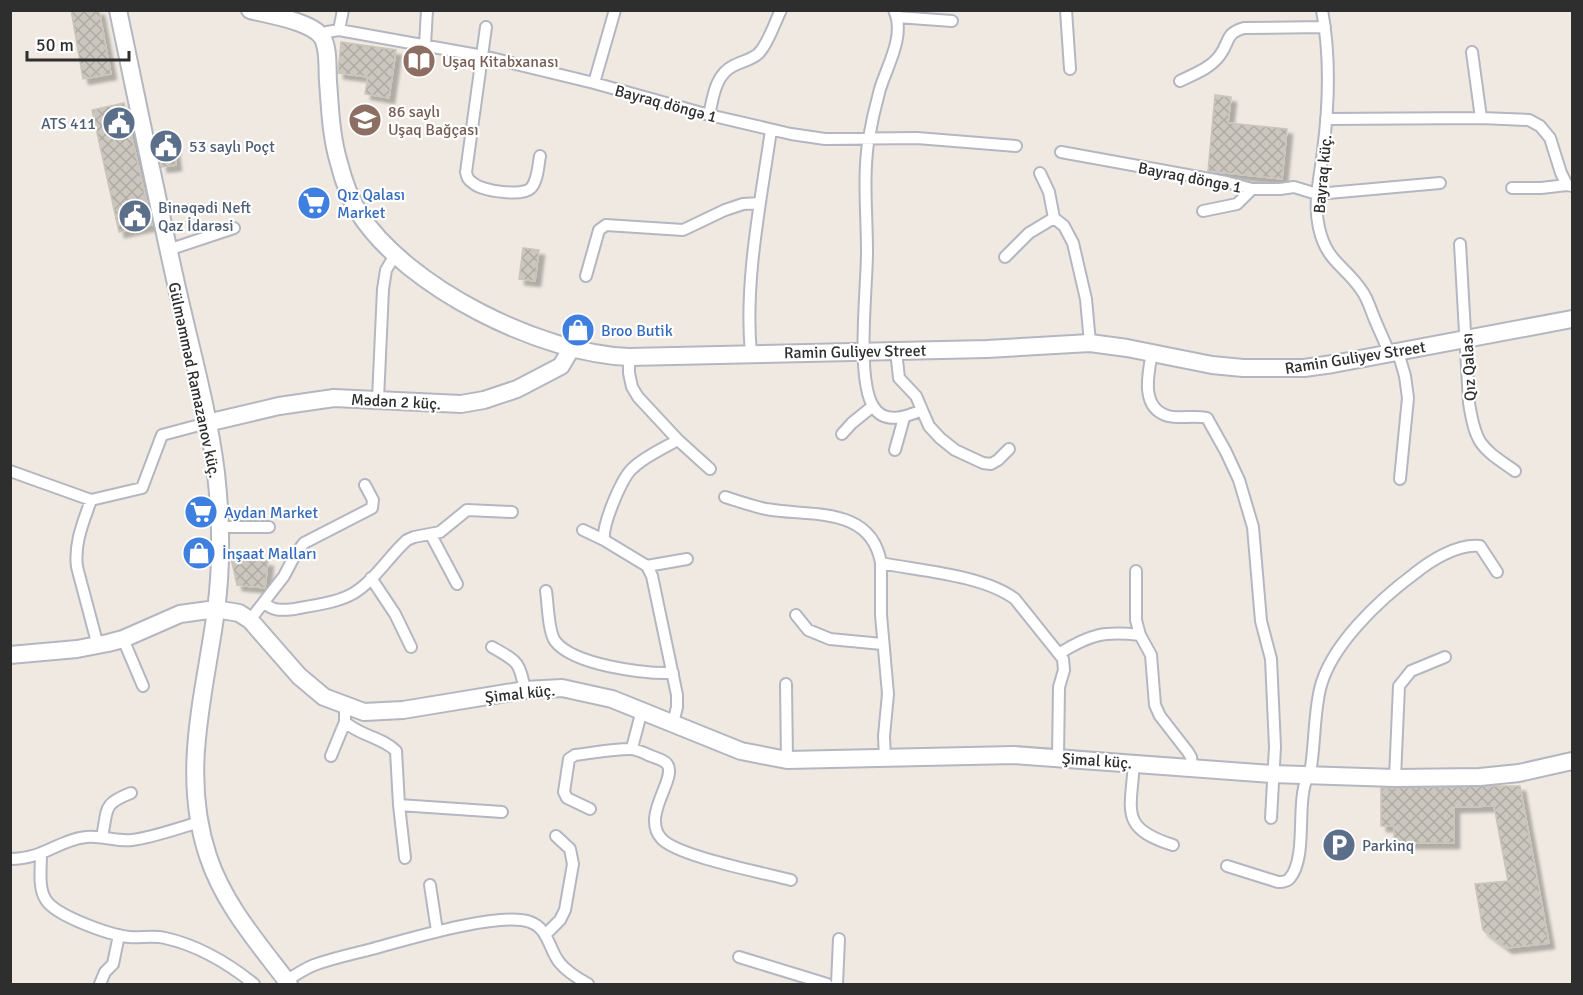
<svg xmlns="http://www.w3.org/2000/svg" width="1583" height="995" viewBox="0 0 1583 995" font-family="Signika,sans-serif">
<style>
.building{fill:url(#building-cross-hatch);stroke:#cbc5ba;stroke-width:1.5;filter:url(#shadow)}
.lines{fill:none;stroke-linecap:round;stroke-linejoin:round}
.street-casing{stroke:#b4b7c1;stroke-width:14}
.secondary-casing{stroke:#b4b7c1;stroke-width:20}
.street{stroke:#fff;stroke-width:10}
.secondary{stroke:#fff;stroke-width:16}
.labels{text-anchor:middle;stroke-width:4.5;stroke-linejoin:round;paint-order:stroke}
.education-label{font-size:16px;fill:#785e54;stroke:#fff;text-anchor:start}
.street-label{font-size:16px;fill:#2e2e2e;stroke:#fff}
.service-label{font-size:16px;fill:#4e5e75;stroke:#fff;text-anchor:start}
.shop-label{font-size:16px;fill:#366cbe;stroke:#fff;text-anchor:start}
</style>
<defs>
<pattern id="building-cross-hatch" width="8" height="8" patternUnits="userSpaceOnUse" patternTransform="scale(1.5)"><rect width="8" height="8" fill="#cbc7bf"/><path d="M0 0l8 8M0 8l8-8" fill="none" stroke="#afaba4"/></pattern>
<filter id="shadow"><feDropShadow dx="5.5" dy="5.5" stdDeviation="1.5" flood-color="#0004"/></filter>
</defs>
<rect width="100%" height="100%" fill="#efe9e1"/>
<!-- building -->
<path class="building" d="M71,10H99L111,74L83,79Z
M341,42L396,50L389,98L365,94L368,77L338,73Z
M1215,95L1231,97L1228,123L1287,129L1282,179L1208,171Z
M124,103L152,225L119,232L92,110Z
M173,140L176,165L162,167L157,142Z
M523,248L539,250L535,281L519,279Z
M231,558L268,561L265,588L237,585Z
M1497,786H1520L1549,943L1507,948L1483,930L1475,884L1508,881L1494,806L1454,807V843H1394V826H1381V788Z"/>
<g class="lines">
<defs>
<path id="street" d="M894,10C906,35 887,66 880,89C875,107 871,125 868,143C863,179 867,215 867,252C867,288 856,378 873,406C884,425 906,417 922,410
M1066,10L1070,69
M1322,10C1331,58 1329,104 1323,151C1320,177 1313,203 1319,228C1327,263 1345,265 1362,291C1368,299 1371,311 1375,320C1380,332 1385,342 1389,353
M897,17L952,21
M486,27L466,172C467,177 468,180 473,183C482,191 522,197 531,188C538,180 538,166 540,156
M339,30L343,10
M321,35L327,32L339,30L483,56L594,83L709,115L791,134L825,139L917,138L1016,146
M425,45L427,10
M1472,52L1481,118
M1180,81C1194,74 1211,68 1220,55C1230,42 1225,33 1244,28L1325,27
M594,83L615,10
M709,115C713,98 715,75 733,66C742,61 752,60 759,53C769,42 774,24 781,10
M1326,119L1481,118L1529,120L1540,126L1550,138L1561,173L1567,185L1572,186
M1061,152L1226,182L1252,189H1280L1294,187L1317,194L1440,183
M1040,173L1049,192L1054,218L1064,226L1073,243L1086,299L1090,343
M1512,188H1541L1567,185
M1203,211L1237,204L1252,189
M1460,244L1469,403C1476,446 1481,447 1515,471
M168,250L234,228
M1005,257L1029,233L1054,218
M586,276L599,230L606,225L683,230L725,210L743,204L760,203
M896,351L899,378L916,396L929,426L940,438L955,450L983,463L991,464L998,460L1009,449
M1398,352L1405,376L1408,398L1400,479
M751,353C744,282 761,200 771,130
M1152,353C1148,374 1140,408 1168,416C1181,419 1194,415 1207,418L1226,452L1239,480L1253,527L1261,621L1271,659L1275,747L1271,818
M629,357V373L632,387L638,397L678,440L710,469
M378,399L383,289L386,270L395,255
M842,434L852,423L873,406
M895,450L904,418
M10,471L91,500C83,523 74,543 77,567L98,646
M725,497C738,501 752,506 766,509C810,517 871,505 881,563V615L888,694L884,736L885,759
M91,500L142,488L162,435L207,423
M220,527H269
M583,530L604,540
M431,535L457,584
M881,563C921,571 983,575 1015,599L1063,659L1064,670L1059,687L1058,757
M647,566L687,559
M1136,571V620L1140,635L1151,655L1155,705L1160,716L1188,752L1191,757L1192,768
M371,578L395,614L411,647
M546,591C548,603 548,631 555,641C573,665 644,674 673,673
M265,602C271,612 284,610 295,609C314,605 337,603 354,593C375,580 389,556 407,540L414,537L440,532L467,510L512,512
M796,615L808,630L830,639L882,644
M250,620L284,576L295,555L304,543L372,508L373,500L365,485
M123,639L143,686
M492,647C518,662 519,661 525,690
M1060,653C1091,634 1104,631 1140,635
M786,684L787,760
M345,706V722C360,736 382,737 396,751L399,805L405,858
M673,723L677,707V695L652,576L647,566L604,540C602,525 622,476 634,467C646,456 664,448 678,440
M632,748L642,710
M331,756L345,722
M1134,763C1131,811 1119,828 1173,845
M1395,778L1399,686L1411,671L1445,657
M399,805L502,812
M590,809L567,798L564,792L569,759L575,755C593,753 611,749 630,749C637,749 644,753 651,756C656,758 664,760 667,764C678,778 641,815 661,838C675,856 765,873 791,880
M102,837C108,809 102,804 131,793
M41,855C41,868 38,889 46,900C56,916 110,935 129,937C141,938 153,935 165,938C197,945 229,964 254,984
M10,859C44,859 58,840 86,837C101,835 117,842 132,840C155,837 178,828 200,822
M1227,866L1278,882C1282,882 1287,882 1290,878C1306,859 1298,812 1304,788C1305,781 1309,774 1311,767C1315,741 1314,715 1320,689C1330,646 1379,600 1414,574C1430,561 1458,543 1480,546L1497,572
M430,885L437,931
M545,935L560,920L565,910L573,864L570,849L556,836
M739,957L827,984
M286,981C295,975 304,969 314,965C333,958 353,954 372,949C405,940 500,911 530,922C548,928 549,949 559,962C567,972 577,978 588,984
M100,984L105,972L113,964L119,935
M837,984L839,939"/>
<path id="secondary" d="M118,10C137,100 155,190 175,279C189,343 208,408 216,473C221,518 222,565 216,610C205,694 180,772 208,856C224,905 259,944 289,984
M250,10C269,15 311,21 322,37C329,48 327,68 328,81C330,108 331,137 339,163C343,179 350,199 359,213C407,288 542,354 629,357L987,349L1090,343L1127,348L1212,365L1243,368H1304L1333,364L1572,319
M207,423L279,406L334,398L461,404L484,400L517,389L561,366L571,349
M10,655L77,649L108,643L123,639L180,614L216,609L239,613L250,620L299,676L324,697L364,712L403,710L525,690L562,688L612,699L741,751L787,760L1014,755L1272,774L1395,778L1480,777L1519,773L1572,761"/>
</defs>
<!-- street casing -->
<use href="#street" class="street-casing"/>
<!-- secondary casing -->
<use href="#secondary" class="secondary-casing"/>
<!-- street -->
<use href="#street" class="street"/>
<!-- secondary -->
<use href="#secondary" class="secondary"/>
</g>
<!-- icons -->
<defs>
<symbol id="library-disc" viewBox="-11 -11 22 22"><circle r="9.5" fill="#8d6e63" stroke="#fff"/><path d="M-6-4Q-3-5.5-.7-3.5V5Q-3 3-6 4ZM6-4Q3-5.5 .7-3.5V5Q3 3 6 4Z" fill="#fff"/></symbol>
<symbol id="school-disc" viewBox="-11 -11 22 22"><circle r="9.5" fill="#8d6e63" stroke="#fff"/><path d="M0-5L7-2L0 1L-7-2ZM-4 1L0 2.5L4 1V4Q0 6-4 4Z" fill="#fff"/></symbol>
<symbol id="civic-disc" viewBox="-11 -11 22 22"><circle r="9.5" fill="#5c6f8a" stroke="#fff"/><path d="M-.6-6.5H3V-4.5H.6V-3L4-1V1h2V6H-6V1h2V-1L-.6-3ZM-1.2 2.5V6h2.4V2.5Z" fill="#fff"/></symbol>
<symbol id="supermarket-disc" viewBox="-11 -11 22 22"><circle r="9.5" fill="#3f7fe0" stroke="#fff"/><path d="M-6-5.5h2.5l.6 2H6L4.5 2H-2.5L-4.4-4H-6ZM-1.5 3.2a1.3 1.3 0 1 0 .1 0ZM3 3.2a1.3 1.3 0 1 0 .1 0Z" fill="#fff"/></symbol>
<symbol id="shop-disc" viewBox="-11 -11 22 22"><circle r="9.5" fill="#3f7fe0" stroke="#fff"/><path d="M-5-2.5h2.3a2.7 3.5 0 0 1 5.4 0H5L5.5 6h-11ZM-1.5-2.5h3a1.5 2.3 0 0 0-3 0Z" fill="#fff"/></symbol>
<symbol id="parking-disc" viewBox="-11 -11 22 22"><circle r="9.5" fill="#5c6f8a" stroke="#fff"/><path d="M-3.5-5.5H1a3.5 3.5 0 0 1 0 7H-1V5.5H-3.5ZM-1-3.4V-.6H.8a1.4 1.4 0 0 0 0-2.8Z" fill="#fff"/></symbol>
</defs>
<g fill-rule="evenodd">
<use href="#library-disc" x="400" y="42" width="38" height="38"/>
<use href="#school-disc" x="346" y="101" width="38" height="38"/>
<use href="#civic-disc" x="100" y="104" width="38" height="38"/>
<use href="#civic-disc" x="147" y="127" width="38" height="38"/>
<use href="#supermarket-disc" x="295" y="184" width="38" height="38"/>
<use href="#civic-disc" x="116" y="197" width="38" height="38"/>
<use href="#shop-disc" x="559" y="311" width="38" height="38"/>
<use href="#supermarket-disc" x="182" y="493" width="38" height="38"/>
<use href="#shop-disc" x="180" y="534" width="38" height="38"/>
<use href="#parking-disc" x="1320" y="826" width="38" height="38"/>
</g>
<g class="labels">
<!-- education labels -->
<g class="education-label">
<text x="442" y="67">Uşaq Kitabxanası</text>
<text x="388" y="117">86 saylı<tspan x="388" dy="18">Uşaq Bağçası</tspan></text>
</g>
<!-- street labels -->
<g class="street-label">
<text transform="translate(666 103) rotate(15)" y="6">Bayraq döngə 1</text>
<text transform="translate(1322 174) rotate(-85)" y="6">Bayraq küç.</text>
<text transform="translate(1190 177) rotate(11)" y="6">Bayraq döngə 1</text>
<text transform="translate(855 351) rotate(-1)" y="6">Ramin Guliyev Street</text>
<text transform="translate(1355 357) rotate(-9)" y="6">Ramin Guliyev Street</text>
<text transform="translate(1468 367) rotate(-93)" y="6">Qız Qalası</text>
<text transform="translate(195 380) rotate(78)" y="6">Gülməmməd Ramazanov küç.</text>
<text transform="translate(396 401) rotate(3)" y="6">Mədən 2 küç.</text>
<text transform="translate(520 693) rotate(-6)" y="6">Şimal küç.</text>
<text transform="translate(1097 760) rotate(4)" y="6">Şimal küç.</text>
</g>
<!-- service labels -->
<g class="service-label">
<text x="96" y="129" text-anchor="end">ATS 411</text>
<text x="189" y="152">53 saylı Poçt</text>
<text x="158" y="213">Binəqədi Neft<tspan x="158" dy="18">Qaz İdarəsi</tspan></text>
<text x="1362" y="851">Parkinq</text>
</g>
<!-- shop labels -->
<g class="shop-label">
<text x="337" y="200">Qız Qalası<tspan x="337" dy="18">Market</tspan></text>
<text x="601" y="336">Broo Butik</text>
<text x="224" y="518">Aydan Market</text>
<text x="222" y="559">İnşaat Malları</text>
</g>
</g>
<!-- border -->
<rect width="1583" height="995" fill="none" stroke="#2e2e2e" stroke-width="24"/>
<!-- scale -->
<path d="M27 51v9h102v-9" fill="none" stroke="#2e2e2e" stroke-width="3"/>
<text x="36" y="51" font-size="18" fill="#2e2e2e" stroke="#ffffff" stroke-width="4.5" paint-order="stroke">50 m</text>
</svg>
